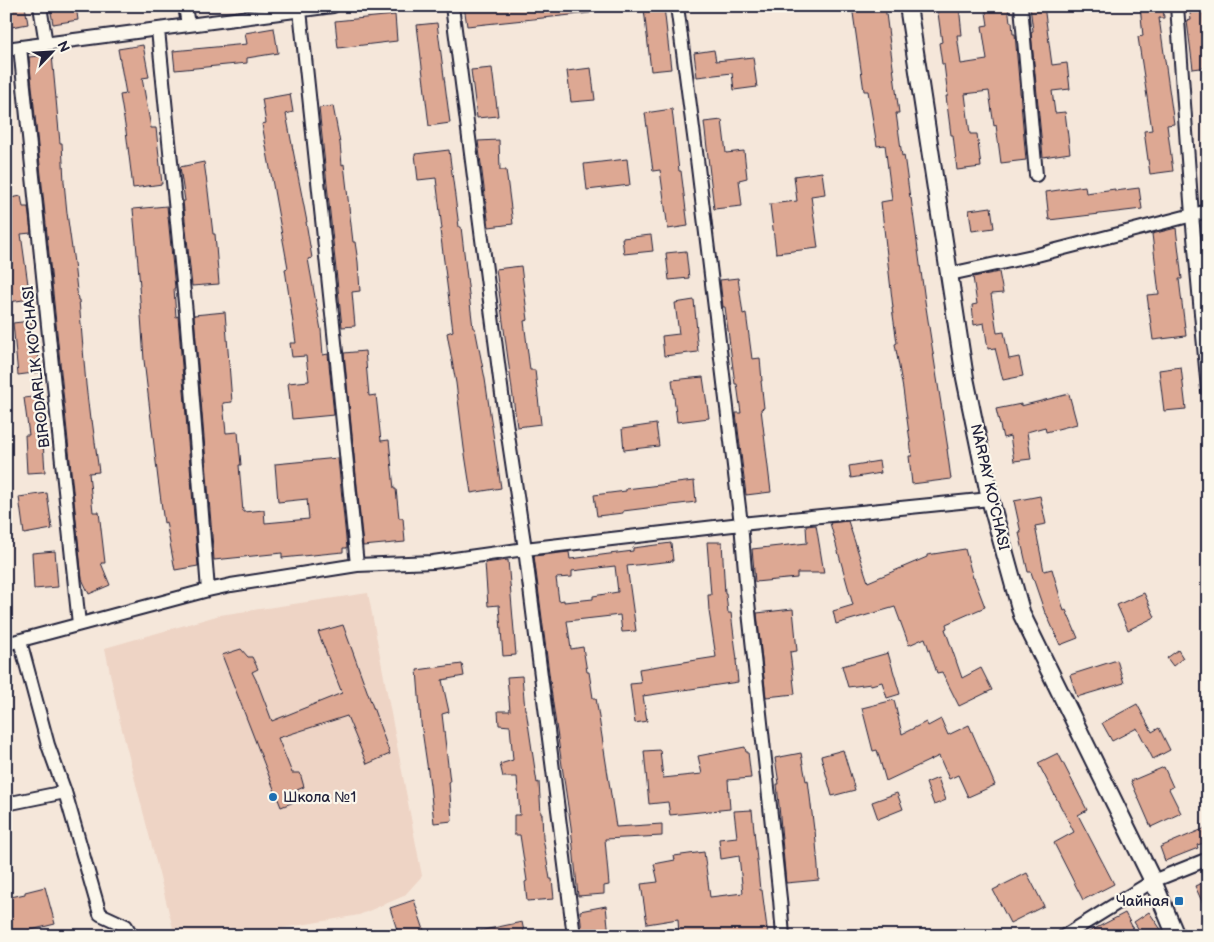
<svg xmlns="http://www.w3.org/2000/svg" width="1214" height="942" viewBox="0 0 1214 942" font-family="'Balsamiq Sans',sans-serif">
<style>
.built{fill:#eed4c5}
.building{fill:#dda893;stroke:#22223b;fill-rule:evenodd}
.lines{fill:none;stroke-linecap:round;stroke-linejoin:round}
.minor-casing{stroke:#22223b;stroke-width:16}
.major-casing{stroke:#22223b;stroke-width:20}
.minor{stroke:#fbf7ec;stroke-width:12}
.major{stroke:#fbf7ec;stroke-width:16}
.poi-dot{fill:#1f6fb2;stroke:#fbf7ec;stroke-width:2}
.labels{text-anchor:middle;stroke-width:4.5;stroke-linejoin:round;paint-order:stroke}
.street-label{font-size:15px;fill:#22223b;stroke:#fbf7ec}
.poi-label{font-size:15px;fill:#22223b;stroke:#fbf7ec;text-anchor:start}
</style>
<rect width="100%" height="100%" fill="#f5e7da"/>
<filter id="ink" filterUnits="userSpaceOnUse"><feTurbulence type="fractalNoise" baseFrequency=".02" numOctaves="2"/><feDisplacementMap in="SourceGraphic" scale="10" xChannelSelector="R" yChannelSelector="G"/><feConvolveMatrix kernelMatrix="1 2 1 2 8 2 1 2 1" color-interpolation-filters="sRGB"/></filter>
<g filter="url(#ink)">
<!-- built -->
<path class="built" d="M368,593L422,876L404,896L359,915L237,936H175L119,718L105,648L220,615Z"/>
<!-- building -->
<path class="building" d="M6,6H25L28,24L6,28Z
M50,6H76L78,20L53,24Z
M464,6H590V13L467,26Z
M852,6H885L899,113H896L902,156L904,155L910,198H911L925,301L948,449H947L951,479L912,484L909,456H912L903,389L895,344L897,343L892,308H893L881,202L892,200L885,145L877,146L868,91H864Z
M937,6H959L962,35H957L961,64L987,60L982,26L988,25L985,6H1008L1010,22H1012L1013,34H1015L1026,160L1001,163L996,125L994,126L989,91L965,94L970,134H977L981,167L957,170L953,135H951L946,96H948L944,64H942L939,43L942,42Z
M1030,6H1044L1052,65L1067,63L1070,89L1052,91L1055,113L1065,112L1070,153L1043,157L1031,32L1033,31Z
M1140,6H1163L1164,18H1159L1174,124L1167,125L1173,171L1150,174L1144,131L1152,130L1138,37L1143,36Z
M1189,6H1206L1207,18H1208V67L1193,69L1187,21L1191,20Z
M664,7L671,69L651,71L644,9Z
M395,15L397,41L338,48L335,21Z
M437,23L450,123L429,126L417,25Z
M274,28L278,53L247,58V63L175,70L173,51L247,44L245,33Z
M143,45L149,77L142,78L151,128H156L162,184L133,188L126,131L120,95L126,94L118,49Z
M714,50L716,61L753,57L757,87L734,90L732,73L697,77L694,53Z
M52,55L60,143H62L64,182L67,213L74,263L78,300H79L86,385L90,420H92L99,472L89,473L93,512H99L105,563H101L110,585L89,594L82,579L29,57Z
M492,68L498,116L477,118L471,70Z
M591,68L595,100L571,102L567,71Z
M290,94L293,112L286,114L307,222H306L312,258L308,259L321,330L323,355L328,354L334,415L292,419L288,383L309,381L306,356L292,357L290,343H296L285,269L288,268L262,124L266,123L262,99Z
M333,106L340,143L342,165L344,164L353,242H355L358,262L360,291L352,292L355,326L342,327L319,108Z
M672,109L679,171H681L688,226L668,229L660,170L653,171L645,113Z
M722,120L726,153L744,151L747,178L739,180L742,206L714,209L704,122Z
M499,140L500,170H506L513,224L489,227L478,141Z
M449,150L459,227H461L473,328H475L485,379L501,488L471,493L464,448L456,383L447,333L453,331L440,230L442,229L436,178L418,180L415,154Z
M627,159L630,185L587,190L584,164Z
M204,162L208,191L213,234H215L219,284L192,286L183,201H185L180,167Z
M822,172L825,194L811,196L818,248L776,253L770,204L797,201L794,176Z
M1085,186L1086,193L1115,189V191L1139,188L1142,209L1049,220L1046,192Z
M21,196L23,207H28L31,233L21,234L30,299L9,302L6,285V199Z
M167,206L175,288H174L176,317L178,316L198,566L175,570L166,522L164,523L158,479L144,360L139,286H140L133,209Z
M991,207L994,228L972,231L969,210Z
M1176,228L1182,279H1179L1186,336L1153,340L1147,295L1159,294L1152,234Z
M651,235L653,251L624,254L622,238Z
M686,251L689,278L669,280L666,253Z
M521,266L528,320L524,321L530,370H535L541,424L517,427L496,269Z
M999,272L1003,293L991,294L997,333L1004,332L1009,359L1019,357L1023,376L1003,380L995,348L988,349L984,323L974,325L972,305L977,304L973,277Z
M738,278L743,314L746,313L752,359L760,358L762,381H761L764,408L761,409L771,492L746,495L736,413H741L737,384H735L725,307H723L720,280Z
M694,300L697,331H696L698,352L664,356L662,336L679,334L675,303Z
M225,312L232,402L223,403L226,433L238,432L241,465H239L243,512L264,510L265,523L309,519L307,499L278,502L275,464L338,458L347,548H343V552L282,558V553L214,560L194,315Z
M31,321L34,347H37L41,372L18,375L13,323Z
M365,351L369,396L376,395L381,441L389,440L394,489H396L399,518H403L405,542L363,546L344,353Z
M1181,367L1186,409L1164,411L1159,370Z
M703,377L709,418L677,422L672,380Z
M1069,394L1077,424L1046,432L1045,427L1027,432L1031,459L1014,461L1010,436L1003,438L996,409L1021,404V406Z
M40,396L45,472L27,473L25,435H29L24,398Z
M656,424L659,446L624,450L622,429Z
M879,461L881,473L851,478L849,466Z
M694,481L696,502L623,511V513L597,516L594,495L626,491V489Z
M47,493L52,529L24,534L19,497Z
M1040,496L1046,524L1035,526L1044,571L1052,569L1064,611L1066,610L1078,638L1060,645L1046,613H1045L1031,572H1028L1019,533H1021L1014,501Z
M848,521L868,582L927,557V555L965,549L973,578H974L985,607L946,624L947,628L945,629L962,678L981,668L992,690L959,706L942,672L937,673L925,638L909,645L895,607L836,624L833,611L853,605L830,523Z
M816,525L824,573H797V578L755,582L752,549L807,543L806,526Z
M707,542H722L725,594H726L728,613H731L737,660H736L738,682L643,696L647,721L635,723L630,684L641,683L639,669L716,657L709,611L708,595H711Z
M671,543L673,561L627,566L636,631L622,632L620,615L567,621L571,649L583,647L587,672H589L593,698H596L616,827L662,824V836L605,839L609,885L604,886V894L578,896L571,827L553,704L534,556L569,552L570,559L633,551V548ZM615,566L618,592L593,596V599L564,602V600L559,601L556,578L572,577V571Z
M55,551L58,587L34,589L32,553Z
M508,560L516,655L503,656L499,605L488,606L485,563Z
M1144,593L1155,617L1128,630L1117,605Z
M793,609L797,651L790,652L795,694L766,697L757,613Z
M343,625L390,754L367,764L347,716L278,738L292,773H300L304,787L297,790L299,800L281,807L222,655L241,649L248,657H252L258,669L252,672L258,684L272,721L342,693L318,632Z
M1178,650L1183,658L1173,666L1167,658Z
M888,653L900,694L887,698L882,682L871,685V684L848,687L842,666Z
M1117,660L1124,683L1077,697L1070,675Z
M462,664L464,676L442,680L449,712L442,714L450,782H449L452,821L434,823L430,785L421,723L417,670Z
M522,676L525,710H526L537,783L539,782L541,814H542L543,838L550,879H552L554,899L527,901L525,882L527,881L520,835H514V815H520L517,777H503L500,764L513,760L510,726L499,725L498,711H510L507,677Z
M894,700L902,734L926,722L928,726L941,719L948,735L969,725L995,785L968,797L958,775L949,779L939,756L886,781L877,750L873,751L862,708Z
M1137,704L1152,732L1159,728L1170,750L1153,759L1137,728L1112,741L1102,723Z
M745,747L746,752H748L751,778L728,780L730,809L670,815L668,802L649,804L644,751L660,750L663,778L702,774L698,756Z
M843,750L855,790L832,796L821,756Z
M801,753L806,781L808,780L814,830H815L819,880L786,883L777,784H779L775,758Z
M1058,753L1087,810L1078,815L1114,884L1083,900L1054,843L1074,832L1038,763Z
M1164,767L1173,787L1169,789L1181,813L1151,827L1131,781Z
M938,778L946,800L934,805L926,783Z
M897,793L903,809L878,819L872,802Z
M752,810L760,890H762L768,936H679L678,919L647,924L641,884L658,882L654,864L675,860L674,856L704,852L710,897L743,893L739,856L721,859L719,839L737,837L734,811Z
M1208,827V842L1197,845L1198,848L1165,861L1160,847Z
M1027,873L1044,906L1010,923L993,890Z
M1208,880V915L1195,886Z
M45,887L55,924L27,931L28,936H6V898L25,894V892Z
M414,900L426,936H399L390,908Z
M606,906L609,936H582L580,911Z
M1149,912L1162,931L1154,936H1143L1134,922Z
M1125,913L1133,928L1119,936H1081Z
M522,922L525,936H480L479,931Z"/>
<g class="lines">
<defs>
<path id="minor" d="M40,6L46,44
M185,6L188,25
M452,6L503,402L525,549L574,936
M677,6L698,167L741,524L747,593L780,899L783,936
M1021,6L1036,175
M1177,6L1192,215L1208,390
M300,10L336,352L357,565
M158,30L186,313L208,590
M20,47L56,405L79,624
M6,49L333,6
M950,274L1037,255L1208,211
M20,641L48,745L65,792L100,914L126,926L132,936
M6,644L208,590L231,585L357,565L433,562L525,549L741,524L990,499
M6,804L65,792
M1064,936L1153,881L1208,859"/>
<path id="major" d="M908,6L965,378L990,499L1022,615L1153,881L1176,936"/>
</defs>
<!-- minor casing -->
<use href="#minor" class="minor-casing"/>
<!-- major casing -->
<use href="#major" class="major-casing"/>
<!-- minor -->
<use href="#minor" class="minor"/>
<!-- major -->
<use href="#major" class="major"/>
</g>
</g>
<!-- markers -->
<g class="poi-dot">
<circle cx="273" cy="797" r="5"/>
<rect x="1174" y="896" width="10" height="10" rx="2.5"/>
</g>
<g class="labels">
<!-- street labels -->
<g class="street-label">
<text transform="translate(36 367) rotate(-96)" y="5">BIRODARLIK KO'CHASI</text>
<text transform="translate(990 487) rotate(77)" y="5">NARPAY KO'CHASI</text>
</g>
<!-- poi labels -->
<g class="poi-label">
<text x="283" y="802">Школа №1</text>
<text x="1169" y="906" text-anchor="end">Чайная</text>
</g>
</g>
<!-- margin -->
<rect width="1214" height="942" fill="none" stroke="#fbf7ec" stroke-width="25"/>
<rect x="12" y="12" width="1189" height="917" fill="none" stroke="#22223b" stroke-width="2" filter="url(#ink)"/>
<!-- north arrow -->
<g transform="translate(52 52) rotate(65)" stroke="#fbf7ec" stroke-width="4" paint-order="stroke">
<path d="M0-4L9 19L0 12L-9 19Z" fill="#22223b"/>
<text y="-8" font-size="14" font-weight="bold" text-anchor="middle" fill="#22223b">N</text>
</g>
</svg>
